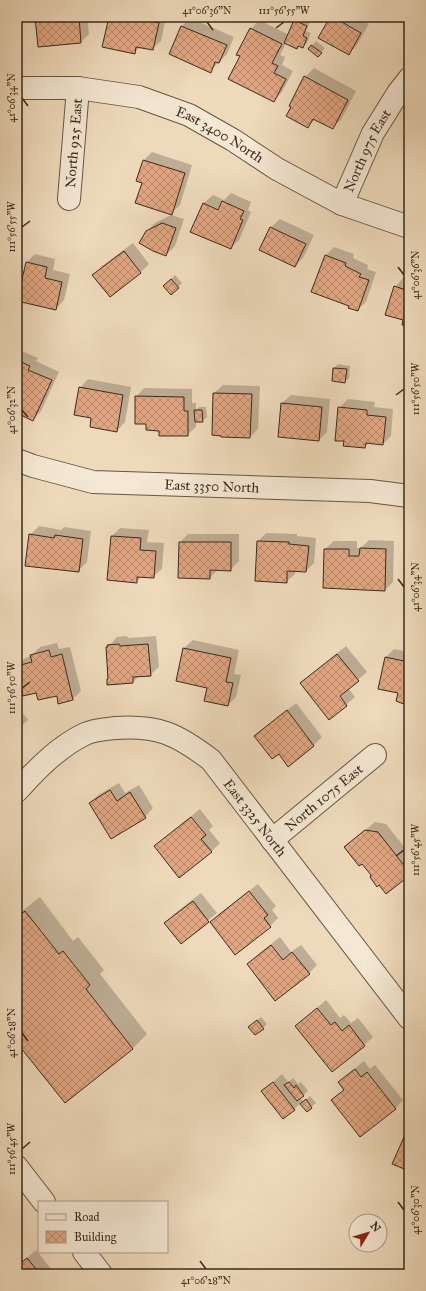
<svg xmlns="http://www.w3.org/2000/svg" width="426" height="1291" viewBox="0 0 426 1291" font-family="'IM FELL Great Primer',serif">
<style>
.shadow{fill:#0003}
.building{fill:url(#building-cross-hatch);stroke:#392b1b}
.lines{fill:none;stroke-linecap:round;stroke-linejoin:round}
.minor-casing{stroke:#665743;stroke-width:24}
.minor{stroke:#f4e7d3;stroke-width:22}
.ticks{fill:none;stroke:#392b1b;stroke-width:1.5}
.labels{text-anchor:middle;stroke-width:3;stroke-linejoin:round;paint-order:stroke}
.street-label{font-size:14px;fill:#392b1b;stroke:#f4e7d3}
.neatline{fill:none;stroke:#392b1b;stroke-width:1.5}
.ticks-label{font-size:10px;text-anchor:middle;fill:#392b1b}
</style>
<defs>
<pattern id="building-cross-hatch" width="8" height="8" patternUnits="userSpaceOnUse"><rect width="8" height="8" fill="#e2a782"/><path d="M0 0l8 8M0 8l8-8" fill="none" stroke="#b8886a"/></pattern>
</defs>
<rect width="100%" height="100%" fill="#eedabb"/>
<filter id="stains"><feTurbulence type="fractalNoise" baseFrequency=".005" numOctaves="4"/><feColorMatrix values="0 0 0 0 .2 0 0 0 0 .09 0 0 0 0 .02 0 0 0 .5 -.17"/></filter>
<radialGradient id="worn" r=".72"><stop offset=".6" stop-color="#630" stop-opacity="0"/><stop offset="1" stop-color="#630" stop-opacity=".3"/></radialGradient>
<!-- shadow -->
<path class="shadow" d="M36,17H87L89,34L81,42Z
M110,17H166L161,41L152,49L140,47L134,53Z
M299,17L310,22L306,31L311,33L307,43L302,47L299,45L297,47L286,43L280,55L285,57L282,65L293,71L282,92L274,101L241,55L251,29L259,20L289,35L295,21Z
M331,17H356L369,24L357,45L349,53Z
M190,18L234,37L227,54L210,71L170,54L182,26Z
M316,41L325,48L318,56L309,49Z
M314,68L356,91L341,120L332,128L316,119L308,126L290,105L305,77Z
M152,152L192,165L180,205L171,214L143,182L144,160Z
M231,193L251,202L248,210L251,212L239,240L230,248L192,232L204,203L213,195L224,200Z
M171,215L184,219L175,246L166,255L147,231L155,223Z
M280,219L314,235L303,258L295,266L260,250L271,227Z
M133,243L149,264L141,272L110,296L94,275L102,266Z
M334,247L354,254L353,258L368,265L367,269L376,272L366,302L357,310L350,305L326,255Z
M35,254L55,259L53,270L70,274L64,300L56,309L27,262Z
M175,275L182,283L178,287L168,282Z
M403,278L409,280V326L404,319L395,287Z
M17,349L38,358L36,361L59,372L41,411L33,420L17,412Z
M338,364L350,366L349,378L345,382L334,368Z
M88,379L131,387L125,422L117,431L80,388Z
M223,385L260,386L258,429L250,437L222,435L214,393Z
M144,388L192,389V403H196V410L199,407H206L207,417L202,421H196V427L187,435L160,430L136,397Z
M291,395L330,399L327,432L319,440L282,403Z
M348,399L375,402L374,407L393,409L391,436L383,444L369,443L365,447L345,440L339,408Z
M39,526L61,530L64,527L91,531L87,562L78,571L30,535Z
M17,527L20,528L17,535Z
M120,528L149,530L147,542L164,543L162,569L153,577L142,576L136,582L112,536Z
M266,533L297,534V536L316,538L314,563L306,571L295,570V574L286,582L258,541Z
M188,534H239V561L230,570L218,569L210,578L180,542Z
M369,540L394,541L393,582L385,590L325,549L334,541H357V548H361Z
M127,636L128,638L156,636L159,667L150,675L139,676L133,682L109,678L107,648L117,637Z
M193,640L239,650L234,674L241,675L236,697L228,705L208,687L177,681L184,648Z
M57,643L59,649L70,647L81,691L73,699L57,694L37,692L24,695L17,666L25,658L31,656L40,647Z
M346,646L367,672L348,688L355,697L346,705L301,683L310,675Z
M394,649L409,652V705L399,692L380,688L386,657Z
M296,703L322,737L313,746L279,753L255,736L264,728Z
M17,706L28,720L17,730Z
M119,783L125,793L139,785L153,808L145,817L90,803L98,795Z
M200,809L213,826L209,830L220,843L212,851L179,877L155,846L164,838Z
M375,822L386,824L409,853V875H373L362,862L345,847Z
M258,884L276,906L272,910L278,918L270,926L211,923L219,914Z
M201,893L217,913L182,942L166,923L174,914Z
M40,897L73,941L78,937L104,970L100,974L147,1034L133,1048L65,1102L17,1041V915Z
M280,937L291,952L301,945L317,965L309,973L248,964L256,956Z
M326,1000L340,1018L344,1015L351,1023L358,1018L373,1037L364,1045L332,1071L296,1026Z
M261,1017L267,1024L263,1028L250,1027Z
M364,1061L370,1069L375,1065L403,1100L395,1109L332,1101L344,1089L339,1082Z
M282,1074L288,1082L293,1078L298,1084L301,1082L308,1091L300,1098L304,1102L310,1096L316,1103L307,1111L301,1103L284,1118L263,1091Z
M36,1250L51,1269L46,1274H17V1258L21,1263Z"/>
<!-- building -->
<path class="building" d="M35,17H79L81,43L38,47Z
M109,17H142V19L159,23L153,50L136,47L135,54L102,47Z
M330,17H333L361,33L349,55L318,38Z
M294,20L307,26L303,36L307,38L303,48L298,46L297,49L284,43Z
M181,26L227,45L219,63L215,62L211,73L169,54Z
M250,28L282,44L272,63L278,66L274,73L286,79L274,102L228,79L240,56L236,55Z
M311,45L322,53L318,57L308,49Z
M304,76L348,100L333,129L313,119L308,128L286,116L291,107L289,106Z
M143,160L185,173L172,215L135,203L142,183L136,181Z
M222,201L244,211L240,219L243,220L231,249L190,232L203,203L218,210Z
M162,223L176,228L166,256L153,251L139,243L146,231Z
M270,227L306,244L295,267L259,250Z
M124,251L141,273L110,297L92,275Z
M325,255L346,263L345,266L361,274L359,277L369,280L358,311L348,308L349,306L311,292Z
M26,262L47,267L45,278L62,282L56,310L17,301Z
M171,279L179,288L171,295L163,286Z
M394,286L409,291V327L402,325L403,320L385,315Z
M17,360L30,366L28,370L52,380L33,421L17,413Z
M333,368L347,369L345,383L332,381Z
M79,387L123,395L117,432L90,427L91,418L74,415Z
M213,393L252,394L250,438L221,437V436L212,435Z
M135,396L184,397V411H188V436H159V431L146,430V424H135Z
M281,403L322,407L319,441L278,437Z
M338,407L367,410V415L386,417L383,445L366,443L365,448L343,446L344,441H335Z
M194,410H202L203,422H195Z
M409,428V448L406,447Z
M29,534L54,538L55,535L83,539L79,572L25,566Z
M111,536L141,538L140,550L156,551L154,578L137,577V583L107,580Z
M257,541L289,542V544L309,546L306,572L287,571V583L255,581Z
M179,542H231V571L210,570V579L178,578Z
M360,548L386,549L385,591L323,588L324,549H349V556H359Z
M119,644L120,646L148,644L151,676L133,677V683L107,685V679H108L106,647H108L107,645Z
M183,648L231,658L226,682L233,683L228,706L204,701L207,688L176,681Z
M49,650L51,657L62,654L73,700L58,704L57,696L38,700L36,693L23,696L17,666L32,662L30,655Z
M337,654L359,681L340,696L347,706L329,720L300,683Z
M385,657L409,662V706L396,701L398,693L378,689Z
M287,710L314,746L288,767L279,754L272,759L254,736Z
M110,790L117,801L130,792L146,818L111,839L89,803Z
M191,817L206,835L201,839L212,852L179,878L154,846Z
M365,830L378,832L409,872V876L386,894L379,885L377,887L370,877L371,875L362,864L359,866L344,847Z
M249,891L268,915L264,918L271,927L235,955L210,922Z
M193,901L209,922L181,944L164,923Z
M409,903V912L404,906Z
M25,911L59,954L63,951L90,985L86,989L133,1049L65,1103L17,1043V917Z
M409,922V933L404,926Z
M271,945L283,960L292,952L310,974L275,1001L247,964Z
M317,1008L331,1025L335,1022L342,1031L349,1025L365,1046L332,1072L295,1026Z
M257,1020L264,1029L255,1035L248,1027Z
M355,1069L361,1077L367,1072L396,1109L360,1137L331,1100L344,1090L338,1082Z
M273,1082L295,1110L283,1119L261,1091Z
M289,1082L294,1088L296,1085L304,1096L297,1101L284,1085Z
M306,1099L312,1108L307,1112L300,1104Z
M408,1128L409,1129V1171L392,1164Z
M27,1258L40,1274H17V1266Z"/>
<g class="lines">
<defs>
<g id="minor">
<path id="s1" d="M17,88H78L139,97L189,115L233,140L277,169L342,204L409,227"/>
<path id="s2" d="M69,199L78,88"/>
<path id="s3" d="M342,204L373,133L398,93L409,79"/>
<path id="s4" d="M17,460L33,466L93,482L370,491L409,496"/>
<path id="s5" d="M17,791C37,769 58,747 85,734C93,730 106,729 115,728C158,725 177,734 211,760L409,1018"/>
<path id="s6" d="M272,840L375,755"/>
<path d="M17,1167L44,1202"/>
<path d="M84,1252L101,1274"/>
</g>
</defs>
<!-- minor casing -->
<use href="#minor" class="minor-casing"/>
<!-- minor -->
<use href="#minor" class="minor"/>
</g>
<!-- ticks -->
<path class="ticks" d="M207,22L213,30M276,28L284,22M22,98L28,106M22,227L30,221M398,267L404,275M396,395L404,389M22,410L28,417M398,579L404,587M22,688L30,682M396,856L404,850M22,1033L28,1041M22,1149L30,1142M398,1202L404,1210M200,1261L206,1269"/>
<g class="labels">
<!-- street labels -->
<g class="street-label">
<text dy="5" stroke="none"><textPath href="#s1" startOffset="212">East 3400 North</textPath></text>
<text dy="5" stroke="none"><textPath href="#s2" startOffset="56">North 925 East</textPath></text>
<text dy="5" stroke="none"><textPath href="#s3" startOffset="59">North 975 East</textPath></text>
<text dy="5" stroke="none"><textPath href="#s4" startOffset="198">East 3350 North</textPath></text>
<text dy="5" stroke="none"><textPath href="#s6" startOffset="67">North 1075 East</textPath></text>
<text dy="5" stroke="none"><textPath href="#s5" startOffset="297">East 3325 North</textPath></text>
</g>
</g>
<!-- margin -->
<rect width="426" height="1291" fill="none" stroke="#eedabb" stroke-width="44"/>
<!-- legend -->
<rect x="38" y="1201" width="130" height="52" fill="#f4e7d3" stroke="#a99c89"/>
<rect x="46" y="1214" width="20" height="6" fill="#f4e7d3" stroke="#a99c89"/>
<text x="74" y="1221" font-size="12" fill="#392b1b">Road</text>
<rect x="46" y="1231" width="20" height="12" fill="url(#building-cross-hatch)" stroke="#a99c89"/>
<text x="74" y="1241" font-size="12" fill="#392b1b">Building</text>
<!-- north arrow -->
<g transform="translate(368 1233) rotate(52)"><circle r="19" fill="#f4e7d3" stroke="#a99c89"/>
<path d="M0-3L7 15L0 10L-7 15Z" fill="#8f2418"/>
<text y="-6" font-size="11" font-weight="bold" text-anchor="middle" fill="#392b1b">N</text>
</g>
<rect x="22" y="22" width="382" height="1247" class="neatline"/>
<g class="ticks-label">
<text x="207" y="14">41°06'36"N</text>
<text x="284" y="14">111°56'55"W</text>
<text transform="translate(11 98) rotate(-90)" y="4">41°06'34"N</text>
<text transform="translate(11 227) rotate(-90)" y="4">111°56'55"W</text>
<text transform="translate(415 275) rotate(-90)" y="4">41°06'36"N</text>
<text transform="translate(415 389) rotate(-90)" y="4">111°56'50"W</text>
<text transform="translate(11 410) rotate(-90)" y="4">41°06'32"N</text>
<text transform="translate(415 587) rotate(-90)" y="4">41°06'34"N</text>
<text transform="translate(11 688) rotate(-90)" y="4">111°56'50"W</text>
<text transform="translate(415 850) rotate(-90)" y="4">111°56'45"W</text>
<text transform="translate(11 1033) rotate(-90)" y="4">41°06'28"N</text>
<text transform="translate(11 1149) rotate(-90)" y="4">111°56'45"W</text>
<text transform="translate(415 1210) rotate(-90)" y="4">41°06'30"N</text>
<text x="206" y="1284">41°06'28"N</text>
</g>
<rect width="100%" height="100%" filter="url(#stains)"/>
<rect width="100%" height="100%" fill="url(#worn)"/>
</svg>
